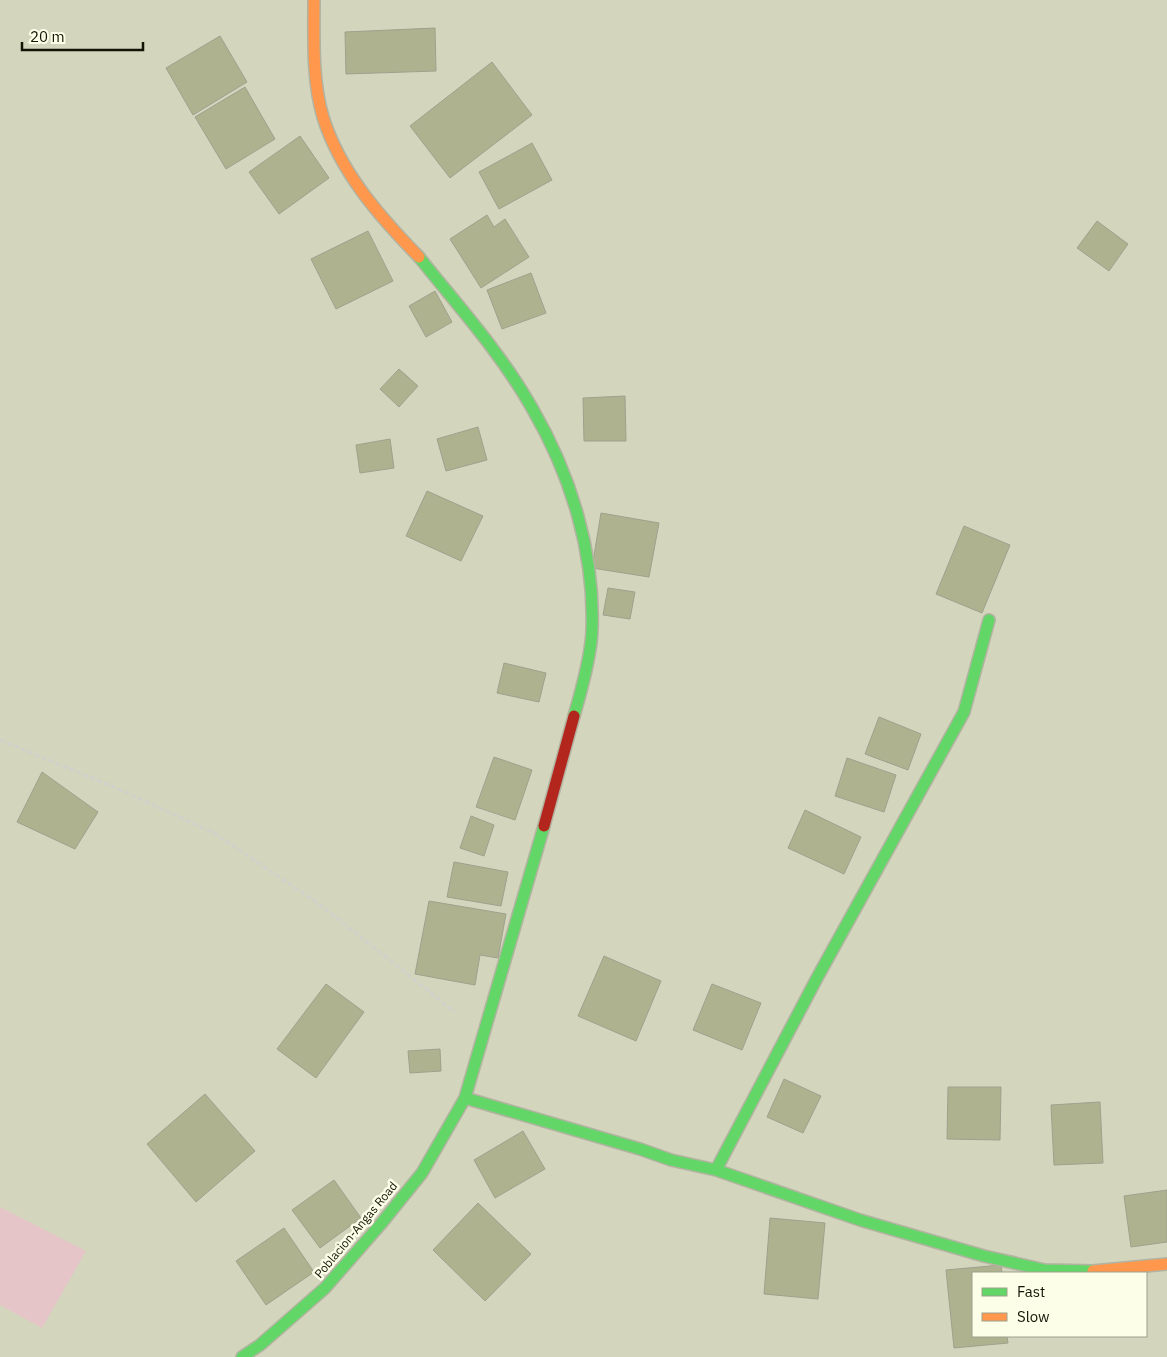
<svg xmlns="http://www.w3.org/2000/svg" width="1167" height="1357" viewBox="0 0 1167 1357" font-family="'IBM Plex Sans',sans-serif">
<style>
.green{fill:#e5c5c8}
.building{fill:#afb28f;stroke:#9fa18e}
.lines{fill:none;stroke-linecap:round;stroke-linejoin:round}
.fast-casing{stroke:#b2b3a1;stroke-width:14}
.slow-casing{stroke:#b2b3a1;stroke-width:14}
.jam-casing{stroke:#b2b3a1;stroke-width:14}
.path{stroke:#d0d2ca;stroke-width:3;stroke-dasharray:5 2.5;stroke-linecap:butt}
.fast{stroke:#63d668;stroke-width:11}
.slow{stroke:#ff974d;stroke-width:11}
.jam{stroke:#b3261e;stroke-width:11}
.labels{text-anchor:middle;stroke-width:5;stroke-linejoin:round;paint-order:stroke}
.street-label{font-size:12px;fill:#131405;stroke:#fcfee8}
</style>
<rect width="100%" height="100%" fill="#d3d5bd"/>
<!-- green -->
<path class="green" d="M0,1207L86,1251L42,1328L0,1305Z"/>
<!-- building -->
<path class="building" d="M435,28L436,71L346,74L345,32Z
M220,36L247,82L193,115L166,68Z
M492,62L532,115L450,178L410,126Z
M245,87L275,139L226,169L195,117Z
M300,136L329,178L279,214L249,172Z
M532,143L552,180L499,209L479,172Z
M487,215L494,227L505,219L529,257L481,288L450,239Z
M1097,221L1128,244L1109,271L1077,248Z
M368,231L393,281L336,309L311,259Z
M531,273L546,313L502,329L487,290Z
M435,291L452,322L426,337L409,306Z
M399,369L418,386L399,407L380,389Z
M625,396L626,441H584L583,398Z
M478,427L487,460L446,471L437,439Z
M390,439L394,468L360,473L356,445Z
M427,491L483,516L461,561L406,536Z
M601,513L659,523L649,577L592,568Z
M964,526L1010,545L982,613L936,594Z
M608,588L635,592L630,619L603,615Z
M504,663L546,673L539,702L497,693Z
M879,717L921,734L908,770L865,754Z
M494,757L532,770L515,820L476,807Z
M847,758L896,775L884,812L835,796Z
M42,772L98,812L75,849L17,822Z
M805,810L861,837L844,874L788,848Z
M471,816L494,825L484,856L460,848Z
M454,862L508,872L501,906L447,897Z
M429,901L506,914L498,958L480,955L475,985L415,974Z
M604,956L661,981L636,1041L578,1016Z
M326,984L364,1012L316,1078L277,1049Z
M712,984L761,1003L742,1050L693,1030Z
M440,1049L441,1071L410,1073L408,1051Z
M784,1079L821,1096L803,1133L767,1117Z
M948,1087H1001L1000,1140L947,1139Z
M205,1094L255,1151L196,1202L147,1144Z
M1100,1102L1103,1163L1054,1165L1051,1105Z
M523,1131L545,1169L495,1198L474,1160Z
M334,1180L361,1218L320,1248L292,1210Z
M1167,1190V1242L1131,1247L1124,1196Z
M478,1203L531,1254L485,1301L433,1250Z
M770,1218L825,1223L818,1299L764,1294Z
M284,1228L314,1272L266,1305L236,1261Z
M1001,1265L1002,1273H973V1336H1007L1008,1343L954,1348L946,1270Z"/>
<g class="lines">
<defs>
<path id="fast" d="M419,257C458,306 501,353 532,408C571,475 595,553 592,631C591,656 581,692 574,716
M465,1098L640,1149L671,1160L716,1170L860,1220L984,1256L1045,1270L1093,1271
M716,1170L817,978L964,712L989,620
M242,1357L260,1345L325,1288L380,1225L422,1173L465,1098L544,826"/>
<path id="slow" d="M314,0C314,39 312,80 323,117C340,172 380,217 419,257
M1093,1271L1167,1264"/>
<path id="jam" d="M544,826L574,716"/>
</defs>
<!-- fast casing -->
<use href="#fast" class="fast-casing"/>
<!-- slow casing -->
<use href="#slow" class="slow-casing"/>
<!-- jam casing -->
<use href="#jam" class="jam-casing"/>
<!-- path -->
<path class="path" d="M0,740L114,787L214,833L319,904L455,1012"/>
<!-- fast -->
<use href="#fast" class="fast"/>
<!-- slow -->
<use href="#slow" class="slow"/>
<!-- jam -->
<use href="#jam" class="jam"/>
</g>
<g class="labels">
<!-- street labels -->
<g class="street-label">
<text transform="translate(356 1230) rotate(-50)" y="4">Poblacion-Angas Road</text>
</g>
</g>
<!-- legend -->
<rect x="972" y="1272" width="175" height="65" fill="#fcfee8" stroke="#9fa08d"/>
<rect x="982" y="1288" width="25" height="8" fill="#63d668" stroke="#9fa08d"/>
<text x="1017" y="1297" font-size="15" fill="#131405">Fast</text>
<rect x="982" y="1313" width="25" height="8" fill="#ff974d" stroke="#9fa08d"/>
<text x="1017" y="1322" font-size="15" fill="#131405">Slow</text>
<!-- scale -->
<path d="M22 42v8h121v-8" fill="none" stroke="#131405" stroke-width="2.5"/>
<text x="30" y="42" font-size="15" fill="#131405" stroke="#fcfee8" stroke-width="4" paint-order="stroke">20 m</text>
</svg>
